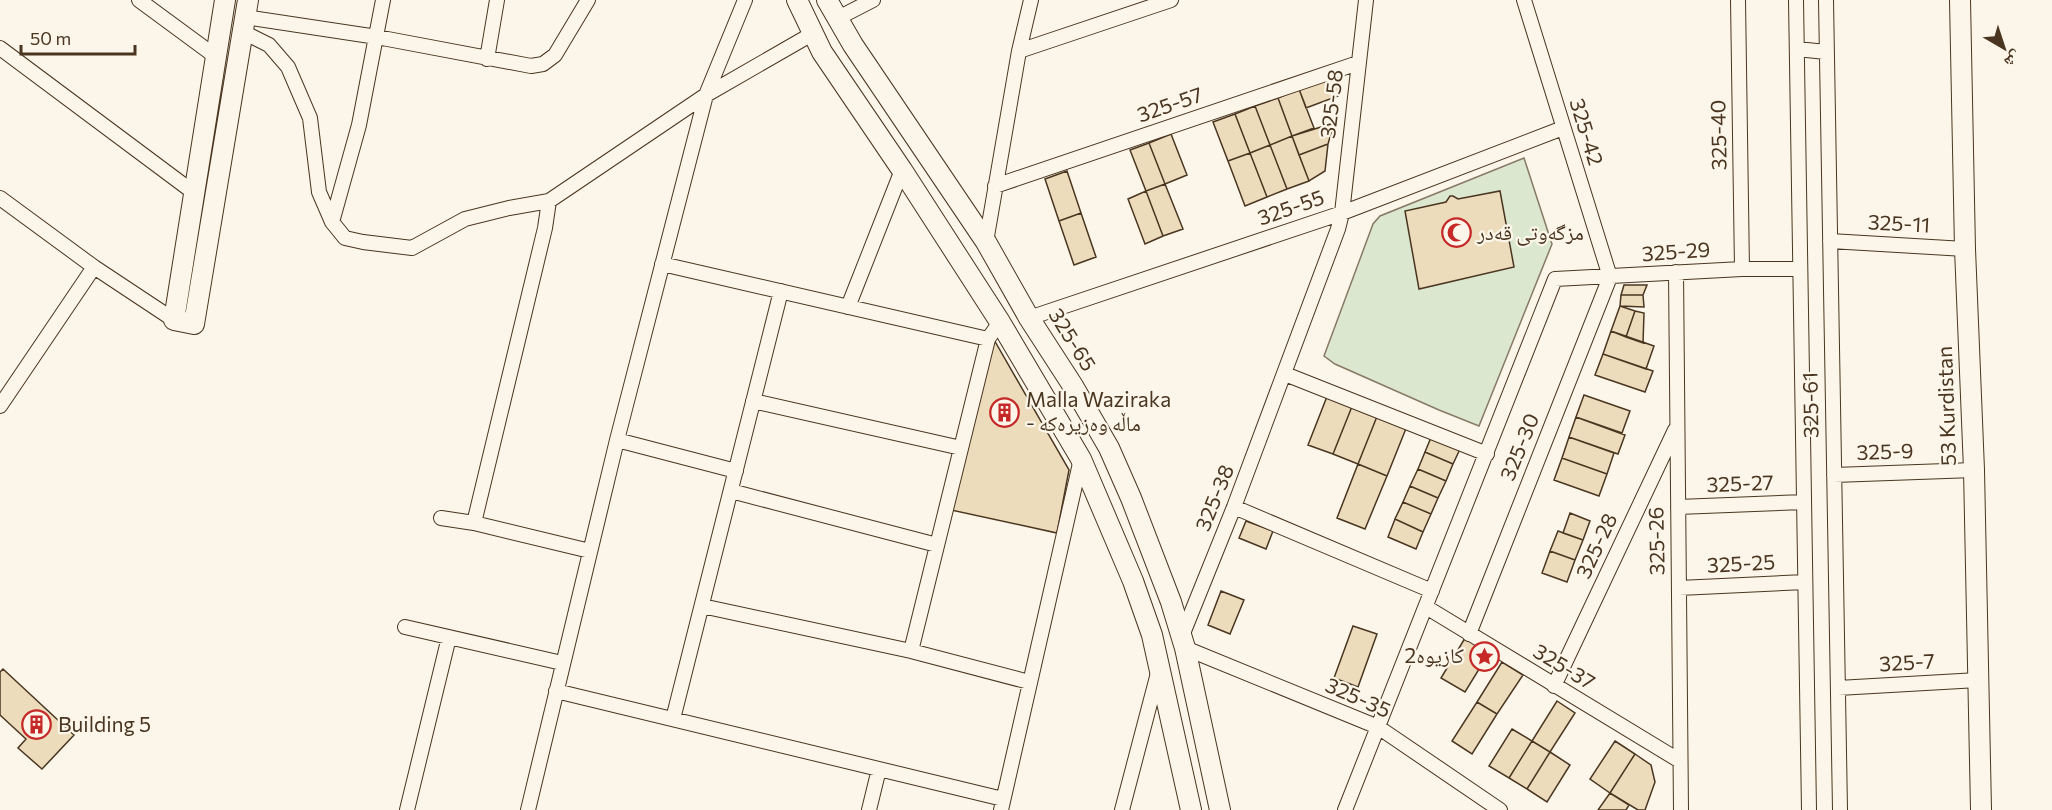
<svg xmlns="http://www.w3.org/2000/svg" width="2052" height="810" viewBox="0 0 2052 810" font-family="Commissioner,'Noto Naskh Arabic',sans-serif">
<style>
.green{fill:#dce7d0;stroke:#887966;stroke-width:1.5}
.building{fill:#ecdcbc;stroke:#4a3520;stroke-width:1.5}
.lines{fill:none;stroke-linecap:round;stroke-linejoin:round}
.street-casing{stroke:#4a3520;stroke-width:16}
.secondary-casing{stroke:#4a3520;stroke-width:22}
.street{stroke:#fbf6e9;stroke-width:14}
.secondary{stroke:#fbf6e9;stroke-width:20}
.labels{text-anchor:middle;stroke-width:4.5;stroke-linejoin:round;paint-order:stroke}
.street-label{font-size:21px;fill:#4a3520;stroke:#fbf6e9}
.poi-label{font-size:21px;fill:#4a3520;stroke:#fbf6e9;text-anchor:start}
</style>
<rect width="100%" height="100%" fill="#fbf6e9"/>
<!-- green -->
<path class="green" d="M1524,158L1552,244L1479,426L1439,410L1335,364L1324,356L1373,224L1380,216Z"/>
<!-- building -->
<path class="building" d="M1340,74L1338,96L1306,108L1299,89Z
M1299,89L1314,128L1292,136L1278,98Z
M1278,98L1292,136L1270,145L1255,106Z
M1255,106L1270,145L1250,153L1235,114Z
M1235,114L1250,153L1228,161L1213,122Z
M1334,123L1328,144L1299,155L1292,136Z
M1171,134L1187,175L1165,184L1149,143Z
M1292,136L1309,181L1287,189L1270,145Z
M1149,143L1165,184L1146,191L1130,150Z
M1328,144L1325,171L1309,181L1299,155Z
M1270,145L1287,189L1267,197L1250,153Z
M1250,153L1267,197L1245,206L1228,161Z
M1067,171L1081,213L1059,221L1045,179Z
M1165,184L1183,229L1163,236L1146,191Z
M1146,191L1163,236L1145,244L1128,199Z
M1500,191L1514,267L1419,289L1405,211L1446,202L1450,196H1453L1458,199Z
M1081,213L1096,257L1074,265L1059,221Z
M1624,285H1647L1643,295H1621Z
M1621,295H1643L1644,307L1620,306Z
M1620,306L1635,311L1626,337L1611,331Z
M1635,311L1644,313L1643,343L1626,337Z
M1611,331L1654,346L1646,369L1603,354Z
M993,338L1069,470L1057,533L951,510Z
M1603,354L1653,371L1645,392L1595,375Z
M1328,394L1353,404L1333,454L1308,445Z
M1584,395L1630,411L1622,433L1576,417Z
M1353,404L1378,414L1358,464L1333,454Z
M1378,414L1407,426L1387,476L1358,464Z
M1576,417L1625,435L1618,454L1569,437Z
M1432,435L1461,447L1453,464L1425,452Z
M1569,437L1614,453L1607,474L1562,458Z
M1425,452L1453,464L1446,481L1418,469Z
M1562,458L1607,474L1599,496L1554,480Z
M1358,464L1387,476L1365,529L1337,518Z
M1418,469L1446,481L1438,498L1410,486Z
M1410,486L1438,498L1431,514L1403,502Z
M1403,502L1431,514L1423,532L1395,519Z
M1570,513L1590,521L1583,540L1563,533Z
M1395,519L1423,532L1416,549L1388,537Z
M1246,521L1273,531L1266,549L1239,538Z
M1558,531L1583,540L1575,560L1550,551Z
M1550,551L1575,560L1567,582L1542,573Z
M1221,591L1244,600L1230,634L1208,625Z
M1353,626L1377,634L1358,687L1334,678Z
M1465,638L1489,653L1465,692L1441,678Z
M1502,662L1523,675L1497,714L1477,702Z
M3,669L74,735L42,769L18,748L26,739L0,715V672Z
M1557,701L1575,713L1550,752L1532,741Z
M1477,702L1497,714L1472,754L1452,741Z
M1512,729L1532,741L1509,778L1489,766Z
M1532,741L1550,752L1527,789L1509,778Z
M1615,741L1635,754L1610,793L1590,779Z
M1550,752L1570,765L1547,802L1527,789Z
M1635,754L1651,765L1655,782L1645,810H1638L1610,793Z
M1610,793L1629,805L1626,810H1598Z"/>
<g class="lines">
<defs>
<path id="street" d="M139,0L215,56
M1738,0L1742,269
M1796,0L1809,810
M1826,0L1840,810
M245,17L377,37L531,66L543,64L555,55L588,0
M838,18L873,0
M243,32L269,45L288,67L310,118L319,192L332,222L345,238L363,242L412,248L465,219L509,208L549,201
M0,48L193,192
M1797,49L1826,52
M1019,51L1171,0
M487,59L497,0
M995,186L1358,63
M0,198L94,267L174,320
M332,222L359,125L383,0
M1830,241L1965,249
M986,242L1019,51L1031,0
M662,264L988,339
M1676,272L1681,810
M848,307L902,170
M1029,318L1342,213L1563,128
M1285,374L1487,454
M753,401L961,448
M0,406L94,267
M617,440L736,471
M1834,475L1974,470
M731,491L937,545
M1234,507L1432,591
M1678,507L1804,502
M441,518L474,523L590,551
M474,523L545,228L549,201L706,95L812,34
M1679,588L1805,582
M702,606L911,651L1029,682
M1426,607L1680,761
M405,627L562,663
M1469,634L1610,277L1524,0
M1182,636L1234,507L1338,229L1342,213L1366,0
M1185,648L1378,727L1500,810
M911,651L988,339L1000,322
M1554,686L1675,430
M1838,688L1978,680
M556,691L1003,799
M673,719L781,291
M407,810L449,637
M528,810L617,440L706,95L745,0
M869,810L879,769
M1001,810L1081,459
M1122,810L1158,673
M1345,810L1555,279L1742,269H1800"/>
<path id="secondary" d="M225,0L174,320L194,324L248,0
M797,0L822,52L902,170L1000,322L1081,459L1133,581L1152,635L1191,810
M827,0L853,45L986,242L1029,318L1073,386L1109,448L1131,498L1171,602L1185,648L1220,810
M1960,0L1965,249L1974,470L1981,810"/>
</defs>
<!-- street casing -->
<use href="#street" class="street-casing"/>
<!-- secondary casing -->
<use href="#secondary" class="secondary-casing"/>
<!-- street -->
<use href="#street" class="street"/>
<!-- secondary -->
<use href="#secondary" class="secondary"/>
</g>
<!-- icons -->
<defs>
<symbol id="mosque-ring" viewBox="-11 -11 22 22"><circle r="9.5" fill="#fbf6e9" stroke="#c62828" stroke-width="1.5"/><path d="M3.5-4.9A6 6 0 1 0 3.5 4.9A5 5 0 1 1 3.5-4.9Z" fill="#c62828"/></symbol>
<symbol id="building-ring" viewBox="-11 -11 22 22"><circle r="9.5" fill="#fbf6e9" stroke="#c62828" stroke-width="1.5"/><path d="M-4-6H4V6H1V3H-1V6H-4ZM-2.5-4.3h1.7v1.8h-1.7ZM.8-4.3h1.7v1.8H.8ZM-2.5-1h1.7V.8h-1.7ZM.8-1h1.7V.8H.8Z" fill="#c62828"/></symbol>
<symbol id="sight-ring" viewBox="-11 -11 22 22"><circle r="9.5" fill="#fbf6e9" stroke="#c62828" stroke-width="1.5"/><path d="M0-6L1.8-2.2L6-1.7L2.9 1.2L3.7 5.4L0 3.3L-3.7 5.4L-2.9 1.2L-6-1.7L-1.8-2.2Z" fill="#c62828"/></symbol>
</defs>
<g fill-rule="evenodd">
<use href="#mosque-ring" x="1440" y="216" width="33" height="33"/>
<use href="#building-ring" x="988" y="396" width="33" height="33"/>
<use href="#sight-ring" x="1468" y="640" width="33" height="33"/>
<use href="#building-ring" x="20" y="708" width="33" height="33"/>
</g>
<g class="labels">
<!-- street labels -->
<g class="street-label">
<text transform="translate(1332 104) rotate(-83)" y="7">325-58</text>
<text transform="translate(1170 105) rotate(-19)" y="7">325-57</text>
<text transform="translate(1586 132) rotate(73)" y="7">325-42</text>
<text transform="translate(1719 135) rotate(-91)" y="7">325-40</text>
<text transform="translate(1291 208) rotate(-19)" y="7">325-55</text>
<text transform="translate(1899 224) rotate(3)" y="7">325-11</text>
<text transform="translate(1676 252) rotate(-4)" y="7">325-29</text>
<text transform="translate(1072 340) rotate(58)" y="7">325-65</text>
<text transform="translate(1811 405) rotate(-91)" y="7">325-61</text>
<text transform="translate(1947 406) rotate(-92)" y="7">53 Kurdistan</text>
<text transform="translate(1520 447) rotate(-68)" y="7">325-30</text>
<text transform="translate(1885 452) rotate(-2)" y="7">325-9</text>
<text transform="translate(1740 484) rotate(-2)" y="7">325-27</text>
<text transform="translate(1215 498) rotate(-68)" y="7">325-38</text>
<text transform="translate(1657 541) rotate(-91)" y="7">325-26</text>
<text transform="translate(1597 546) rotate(-65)" y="7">325-28</text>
<text transform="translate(1741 564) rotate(-3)" y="7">325-25</text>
<text transform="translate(1907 663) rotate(-3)" y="7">325-7</text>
<text transform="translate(1564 667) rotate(31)" y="7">325-37</text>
<text transform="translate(1358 698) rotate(24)" y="7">325-35</text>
</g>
<!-- poi labels -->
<g class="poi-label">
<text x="1477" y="240">مزگەوتی قەدر</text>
<text x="1026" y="407">Malla Waziraka<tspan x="1026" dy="24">- ماڵە وەزیرەکە</tspan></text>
<text x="1464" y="663" text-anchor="end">كازيوه2</text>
<text x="58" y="732">Building 5</text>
</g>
</g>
<!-- north arrow -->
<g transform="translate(2004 48) rotate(141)" stroke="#fbf6e9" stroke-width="4.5" paint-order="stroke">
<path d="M0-4.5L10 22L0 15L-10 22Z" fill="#4a3520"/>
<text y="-9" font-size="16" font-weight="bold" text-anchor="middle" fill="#4a3520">ش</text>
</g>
<!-- scale -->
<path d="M21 45v9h114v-9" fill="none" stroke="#4a3520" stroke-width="3"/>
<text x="30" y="45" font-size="18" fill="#4a3520" stroke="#fbf6e9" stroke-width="4.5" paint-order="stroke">50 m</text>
</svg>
